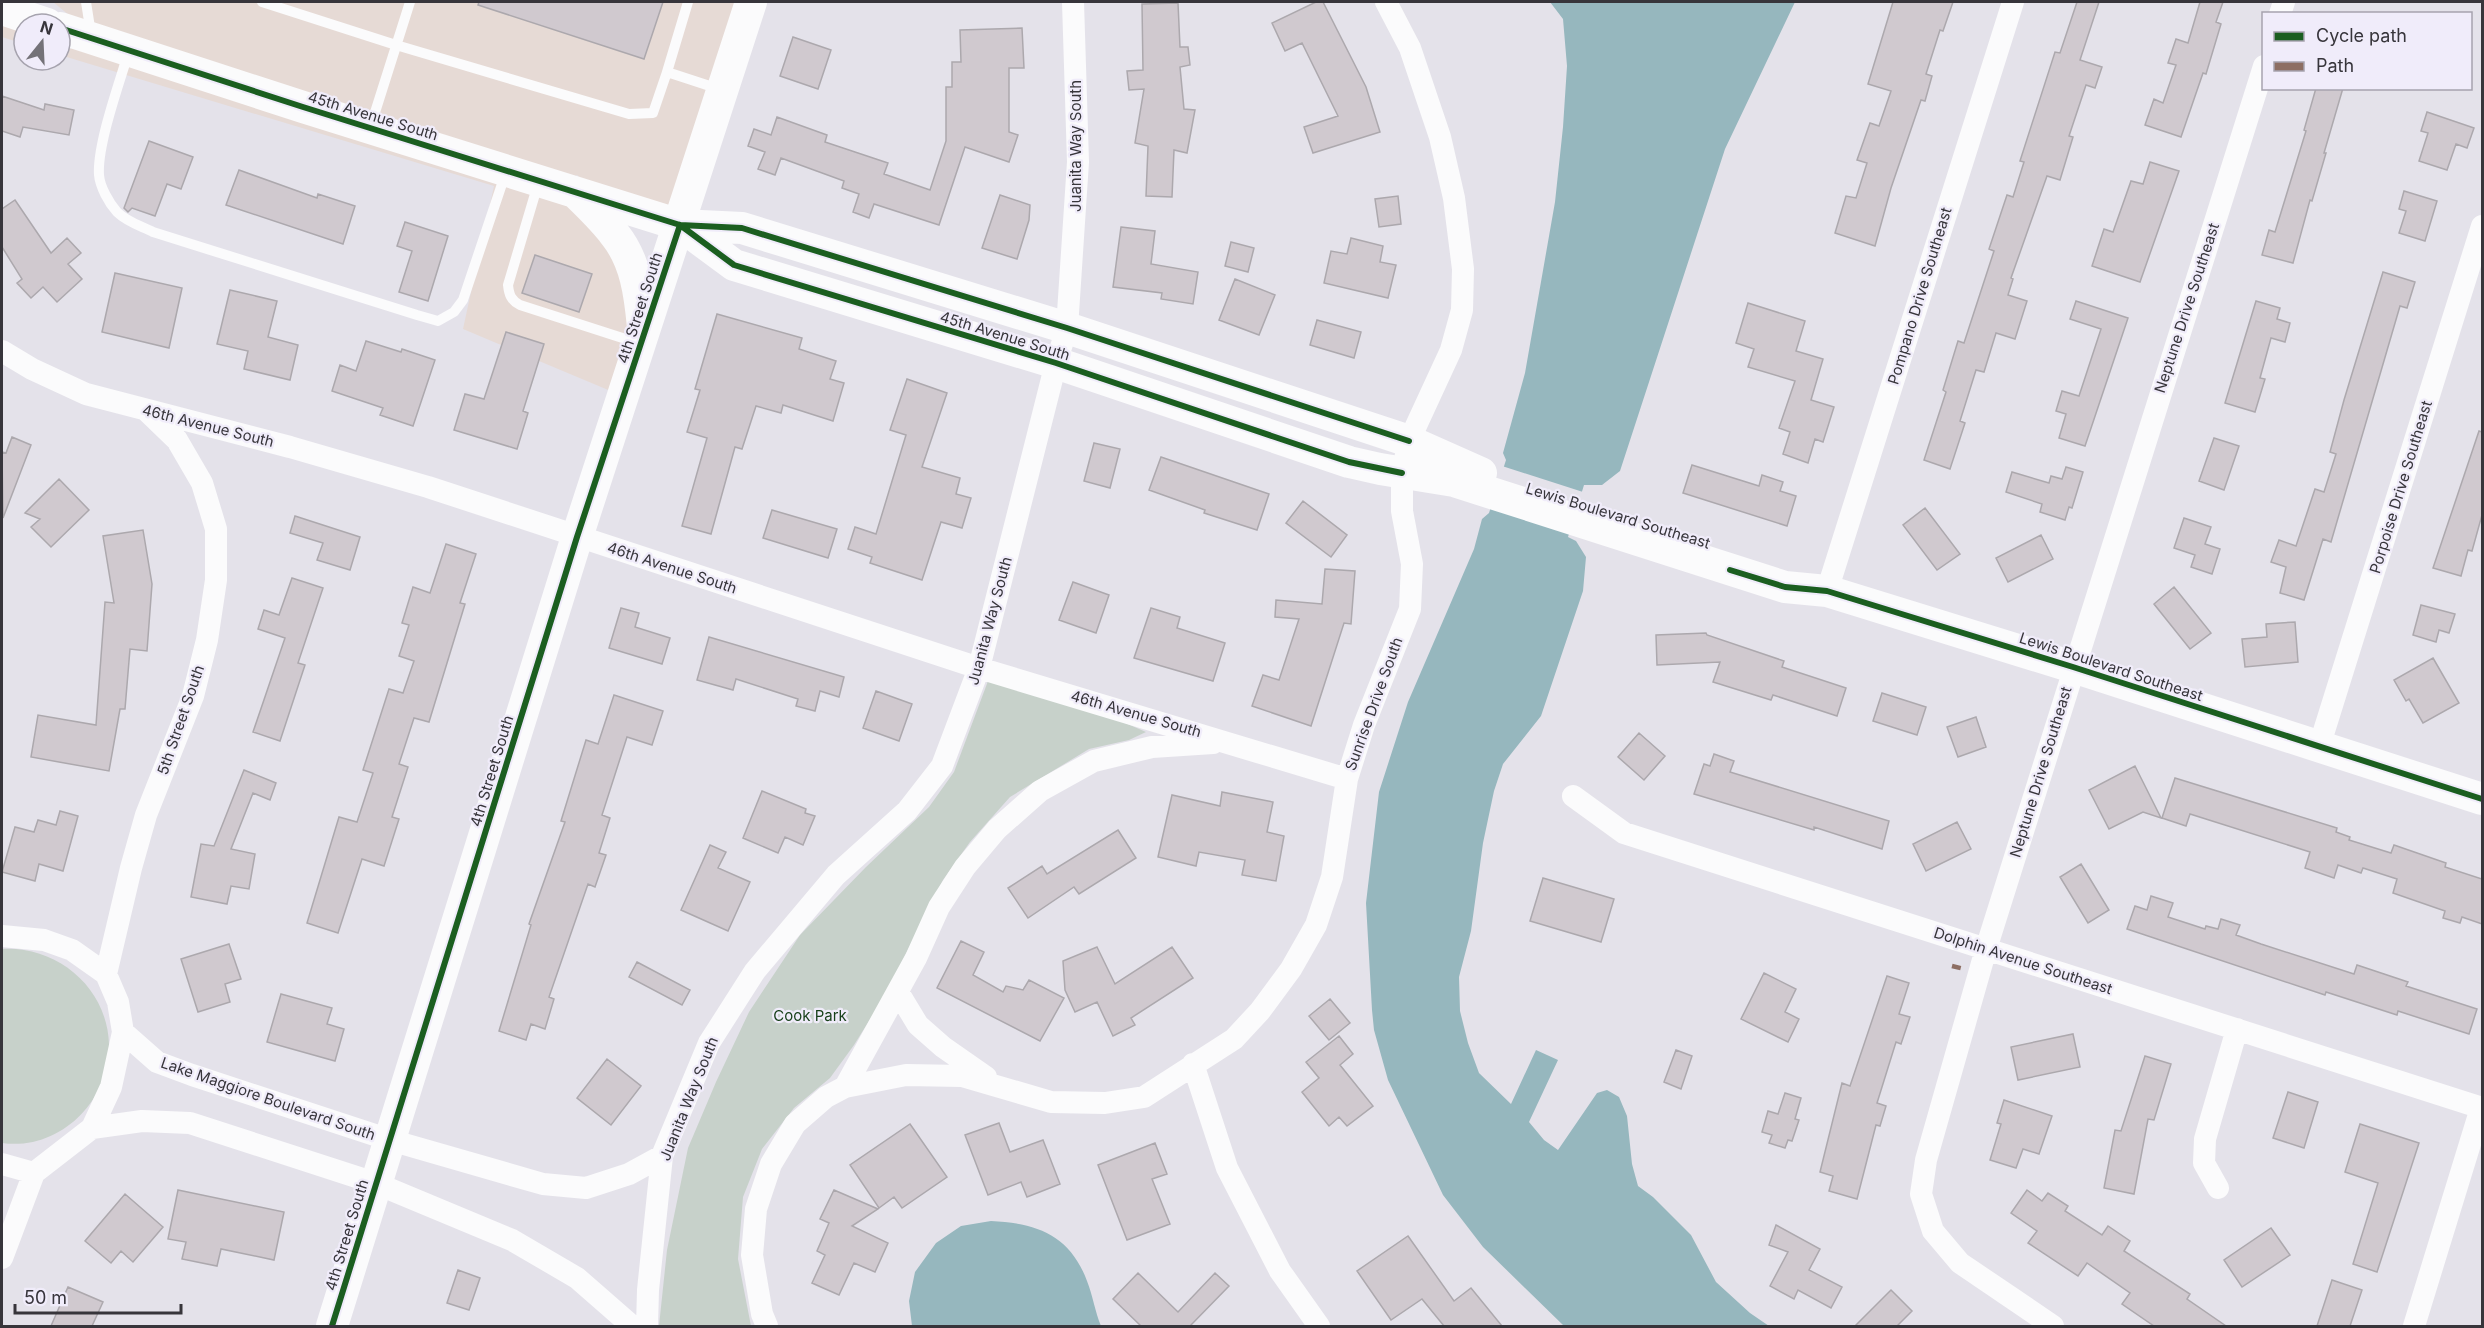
<svg xmlns="http://www.w3.org/2000/svg" width="2484" height="1328" viewBox="0 0 2484 1328" font-family="Inter,sans-serif">
<style>
.commercial{fill:#e6dad5}
.green{fill:#c7d1ca}
.water{fill:#96b7be}
.pier{fill:#e4e2ea}
.building{fill:#d0c9cf;stroke:#aca8ad;stroke-width:1.5}
.lines{fill:none;stroke-linecap:round;stroke-linejoin:round}
.lane{stroke:#fbfbfc;stroke-width:10}
.street{stroke:#fbfbfc;stroke-width:22}
.secondary{stroke:#fbfbfc;stroke-width:32}
.quiet{stroke:#8d6e63;stroke-width:4.5;stroke-dasharray:9 4.5;stroke-linecap:butt}
.cycleway-casing{stroke:#f0ecfa;stroke-width:10}
.cycleway{stroke:#1b5e20;stroke-width:6}
.labels{text-anchor:middle;stroke-width:4.5;stroke-linejoin:round;paint-order:stroke}
.street-label{font-size:15px;fill:#37353b;stroke:#f0ecfa}
.park-label{font-size:15px;fill:#163f18;stroke:#f0ecfa}
</style>
<rect width="100%" height="100%" fill="#e4e2ea"/>
<!-- commercial -->
<path class="commercial" d="M53,2H739L673,209L583,181L577,175L573,178L75,20Z
M2,23L24,30V44L2,37Z
M60,42L71,49L73,46L570,204L607,244L619,267L632,333L613,392L463,329L494,186L60,55Z"/>
<!-- green -->
<path class="green" d="M988,681L1123,722L1146,732L1129,740L1089,749L1010,797L970,842L943,880L884,997L854,1045L830,1078L794,1108L762,1149L743,1197L738,1259L751,1326H659L667,1250L688,1148L716,1082L749,1012L800,935L866,867L929,807L954,772Z
M2,949C57,946 107,987 109,1044C110,1102 59,1151 2,1143Z"/>
<!-- water -->
<path class="water" d="M1550,2H1795L1725,149L1620,471L1602,485H1584L1568,537L1576,541L1586,557L1583,591L1541,716L1503,764L1494,791L1483,843L1471,931L1459,977L1460,1011L1468,1043L1479,1073L1511,1104L1536,1050L1558,1060L1529,1122L1544,1140L1558,1150L1597,1093L1607,1090L1619,1097L1627,1116L1632,1164L1638,1186L1653,1197L1691,1235L1716,1282L1750,1313L1769,1326H1564L1483,1247L1443,1195L1388,1080L1374,1030L1372,1010L1366,903L1379,792L1408,702L1474,549L1482,519L1489,513L1506,460L1503,453L1525,373L1555,202L1563,127L1567,66L1563,19Z
M991,1221C1037,1223 1070,1235 1087,1281C1093,1296 1095,1312 1101,1326H912L909,1301L915,1272L936,1243L961,1226Z"/>
<!-- pier -->
<path class="pier" d="M1502,466L1583,492L1570,531L1490,506Z"/>
<!-- building -->
<path class="building" d="M479,2H663L644,59L478,5Z
M1316,2H1323L1366,87L1380,132L1313,153L1304,127L1338,116L1302,43L1285,51L1272,23Z
M1893,2H1953L1943,31L1940,30L1926,74L1932,76L1925,101L1921,100L1891,188L1875,246L1835,233L1846,196L1856,198L1867,163L1857,160L1870,123L1879,126L1891,91L1868,84Z
M2077,2H2099L2080,60L2102,67L2095,88L2086,85L2069,136L2073,137L2060,180L2047,176L2011,278L2013,279L2008,295L2027,301L2015,339L1996,333L1984,372L1976,370L1960,421L1965,423L1950,469L1924,460L1946,392L1943,390L1958,341L1964,343L1994,251L1989,249L2007,195L2013,197L2024,162L2020,161L2055,52L2060,53Z
M2200,2H2223L2216,22L2221,24L2206,74L2203,73L2181,137L2145,125L2154,99L2163,103L2176,65L2168,63L2176,39L2188,43Z
M1178,3L1180,47H1188L1190,65L1180,67L1184,109L1195,110L1187,153L1174,150L1172,197L1146,196L1148,146L1135,143L1144,89L1129,90L1127,71L1143,70L1142,4Z
M1022,28L1024,68H1009V132L1018,135L1009,162L965,147L939,225L874,204L869,218L853,212L859,194L842,188L844,181L781,158L775,175L758,169L765,152L748,146L754,129L771,135L777,117L827,135L825,142L888,163L884,174L930,190L946,141V87H952V62H961L960,30Z
M793,37L831,50L818,89L780,76Z
M2316,88H2343L2324,153H2326L2312,201L2310,200L2293,263L2262,255L2269,230L2275,232L2306,131L2304,130Z
M2,96L44,110L45,104L74,110L69,135L23,127L20,137L2,131Z
M2427,112L2474,128L2467,148L2456,144L2447,170L2419,161L2428,133L2421,131Z
M149,141L193,157L181,189L167,184L155,216L132,208L128,212L124,208Z
M2150,162L2179,171L2140,282L2092,266L2104,229L2113,232L2131,181L2143,184Z
M239,170L317,198L318,194L355,206L343,244L226,205Z
M2404,191L2437,201L2425,241L2399,233L2406,211L2399,209Z
M1000,195L1030,205L1029,220L1017,259L982,248Z
M1398,196L1401,224L1379,227L1375,199Z
M15,200L51,253L67,238L81,253L68,264L82,279L57,302L43,287L31,298L17,283L22,279L2,247V209Z
M405,222L448,236L428,301L399,292L412,251L397,246Z
M1121,227L1155,231L1151,264L1198,272L1193,304L1161,299L1162,293L1113,287Z
M1351,238L1383,246L1380,262L1396,265L1388,298L1324,283L1331,251L1347,254Z
M1231,242L1254,248L1248,272L1225,266Z
M535,255L592,274L579,312L522,293Z
M2383,272L2415,282L2407,308L2400,306L2331,542L2323,539L2304,600L2280,593L2286,567L2271,562L2279,540L2296,546L2315,489L2324,492L2336,454L2330,452L2344,400Z
M115,273L182,288L169,348L102,332Z
M1235,279L1275,295L1259,335L1219,320Z
M230,290L277,301L268,337L298,345L290,380L244,369L248,351L217,344Z
M2076,301L2128,318L2085,446L2059,438L2066,414L2056,411L2062,391L2079,396L2101,329L2070,319Z
M2256,301L2280,308L2277,319L2290,323L2285,342L2271,338L2260,378L2265,379L2255,412L2225,403Z
M1748,303L1805,321L1796,351L1823,359L1811,400L1834,407L1823,442L1815,439L1808,463L1783,454L1790,432L1779,428L1795,381L1748,367L1754,349L1736,343Z
M717,314L802,338L799,349L836,361L830,379L844,383L833,421L783,405L781,413L756,406L742,449L735,447L711,534L682,526L707,438L687,432L700,390L695,389Z
M1317,320L1361,332L1354,358L1310,345Z
M506,332L544,344L523,411L528,413L517,449L454,430L465,394L484,399Z
M366,341L401,352L402,349L435,360L413,426L380,415L383,408L332,391L340,365L356,371Z
M907,379L947,393L922,467L960,478L956,494L971,498L962,528L941,522L922,580L870,563L872,557L848,549L855,527L876,534L906,435L890,430Z
M2479,431L2482,432V515L2472,551L2468,550L2461,576L2433,568Z
M12,437L31,445L3,518L2,452L6,453Z
M2214,438L2239,446L2224,490L2199,481Z
M1094,443L1120,449L1110,488L1084,481Z
M1161,457L1269,494L1257,530L1204,513L1205,510L1149,490Z
M1692,465L1759,486L1762,475L1783,482L1780,491L1796,496L1787,526L1683,493Z
M2066,467L2083,472L2072,508L2069,507L2065,520L2040,512L2042,504L2006,492L2012,472L2049,483L2051,476L2062,479Z
M59,479L89,510L51,547L31,527L40,519L25,513Z
M1303,501L1347,535L1331,557L1286,523Z
M1925,508L1960,554L1937,570L1903,525Z
M772,510L837,529L828,558L763,538Z
M295,516L360,537L350,570L317,560L323,543L290,533Z
M2184,518L2211,527L2205,544L2220,549L2212,574L2191,567L2195,555L2174,548Z
M143,530L152,584L147,651L130,649L125,709H120L109,771L31,757L38,715L96,725L105,602L114,603L103,536Z
M2041,535L2053,559L2008,582L1996,558Z
M446,544L476,554L460,603L465,604L429,722L414,718L399,764L408,767L392,817L399,819L384,866L362,859L338,933L307,923L339,817L357,822L373,773L363,770L389,689L403,693L414,661L399,656L409,625L402,623L413,587L430,593Z
M1325,569L1355,571L1351,624L1344,623L1311,726L1252,706L1263,675L1279,680L1299,619L1275,617L1276,600L1322,604Z
M292,578L323,588L298,663L305,665L280,741L253,732L285,638L258,629L264,610L279,615Z
M1073,582L1109,595L1096,633L1059,620Z
M2174,587L2211,633L2190,649L2154,604Z
M2421,605L2455,614L2449,633L2439,630L2436,642L2413,635Z
M621,608L639,613L635,627L670,638L662,664L609,648Z
M1151,608L1180,617L1177,628L1225,643L1213,681L1134,658Z
M2295,622L2298,662L2245,667L2242,639L2267,637L2266,624Z
M1706,633L1707,635L1784,661L1782,667L1846,688L1837,716L1773,695L1771,700L1713,682L1720,662L1657,665L1656,635Z
M709,637L844,677L839,697L820,691L815,711L796,706L798,699L736,679L733,690L697,680Z
M2433,658L2459,703L2423,723L2409,699L2406,701L2394,680Z
M876,691L912,704L899,741L863,728Z
M1882,693L1926,707L1917,735L1873,721Z
M614,695L663,711L652,745L627,737L602,815L610,818L599,853L606,855L595,887L588,884L549,997L554,999L545,1029L531,1024L526,1040L499,1031L531,925L529,924L565,822L561,821L586,740L598,744Z
M1976,717L1986,747L1958,757L1947,727Z
M1639,733L1665,756L1644,780L1618,757Z
M1714,754L1734,761L1730,772L1889,821L1882,849L1814,827V830L1694,794L1704,764L1710,766Z
M2135,766L2161,818L2143,812L2109,829L2089,790Z
M244,770L276,783L270,800L253,793L231,849L255,854L249,889L231,886L227,904L191,897L201,844L214,846Z
M2175,778L2337,828L2336,832L2350,837L2349,840L2391,853L2394,845L2446,863L2445,867L2482,879V924L2462,917L2460,923L2443,918L2445,911L2393,893L2397,879L2363,868L2361,873L2338,865L2334,878L2305,868L2310,852L2190,814L2186,826L2162,818Z
M762,791L806,809L805,813L815,816L803,845L785,837L778,853L743,838Z
M1222,792L1273,802L1267,832L1284,836L1276,881L1242,875L1245,860L1199,852L1196,866L1158,857L1172,795L1220,806Z
M60,811L78,816L63,871L39,864L35,881L2,872L15,827L34,832L38,820L56,825Z
M1957,822L1971,849L1926,871L1913,844Z
M1118,830L1136,858L1079,894L1074,887L1028,918L1008,888L1042,866L1047,874Z
M710,845L726,852L718,868L750,882L728,931L681,910Z
M2081,864L2109,910L2088,923L2060,877Z
M1543,878L1614,899L1601,942L1530,921Z
M2151,896L2173,903L2168,917L2205,929L2206,926L2218,929L2221,919L2240,925L2236,935L2261,944L2354,974L2357,965L2408,982L2406,986L2477,1009L2469,1034L2398,1011L2397,1015L2326,992L2325,995L2127,929L2135,906L2147,910Z
M961,941L984,952L973,975L1003,992L1006,986L1023,990L1029,980L1064,998L1040,1041L937,988Z
M229,944L241,979L225,984L230,1002L198,1012L181,959Z
M1097,947L1115,984L1172,947L1193,978L1131,1018L1135,1025L1113,1036L1097,1002L1075,1012L1065,990L1063,961Z
M637,962L690,990L682,1005L629,977Z
M1764,973L1796,989L1785,1012L1799,1019L1788,1042L1741,1019Z
M1887,976L1909,983L1899,1014L1910,1017L1901,1044L1896,1042L1877,1103L1886,1106L1880,1126L1876,1125L1857,1199L1829,1191L1833,1176L1820,1172L1842,1083L1850,1086Z
M281,994L332,1008L327,1024L344,1029L335,1061L267,1042Z
M1330,999L1350,1023L1329,1040L1309,1016Z
M2073,1034L2080,1067L2018,1080L2011,1047Z
M1339,1036L1353,1054L1340,1065L1373,1106L1347,1126L1339,1117L1329,1126L1302,1092L1319,1078L1306,1062Z
M1676,1050L1692,1056L1681,1089L1664,1082Z
M2145,1056L2171,1064L2154,1120L2148,1119L2134,1194L2104,1188L2115,1130L2121,1131Z
M607,1059L641,1086L611,1125L577,1098Z
M2288,1092L2318,1102L2304,1148L2273,1138Z
M1785,1093L1801,1098L1795,1119L1799,1120L1792,1141L1788,1140L1785,1148L1769,1143L1772,1135L1762,1132L1768,1111L1778,1114Z
M2004,1100L2052,1116L2039,1154L2023,1149L2016,1168L1990,1160L2001,1124L1997,1123Z
M999,1123L1010,1152L1043,1140L1060,1184L1027,1197L1021,1182L988,1195L965,1135Z
M910,1124L947,1177L902,1208L894,1197L879,1208L850,1165Z
M2360,1124L2419,1143L2377,1272L2353,1264L2378,1183L2345,1172Z
M1155,1143L1167,1174L1152,1179L1170,1224L1127,1240L1098,1165Z
M178,1190L284,1212L274,1260L221,1249L217,1266L182,1259L186,1242L168,1239Z
M834,1190L878,1209L852,1226L888,1243L875,1272L854,1263L839,1295L812,1283L825,1255L817,1251L829,1223L820,1219Z
M2027,1190L2042,1201L2048,1193L2068,1206L2065,1211L2102,1235L2108,1226L2130,1241L2124,1251L2190,1294L2187,1299L2226,1326H2154L2122,1304L2130,1293L2087,1263L2078,1276L2028,1243L2037,1231L2011,1213Z
M125,1194L163,1227L133,1262L121,1251L111,1263L85,1241Z
M1776,1225L1820,1249L1809,1270L1842,1287L1831,1308L1798,1290L1794,1299L1770,1286L1788,1252L1769,1245Z
M2271,1228L2290,1255L2242,1287L2224,1260Z
M1408,1236L1454,1301L1471,1288L1502,1326H1444L1422,1299L1391,1320L1357,1271Z
M458,1270L480,1278L469,1310L447,1303Z
M1138,1273L1178,1312L1215,1273L1229,1286L1191,1325L1193,1326H1141L1113,1299Z
M2332,1280L2362,1290L2350,1326H2317Z
M68,1287L103,1302L92,1326H51Z
M1891,1290L1912,1311L1897,1326H1855Z"/>
<g class="lines">
<!-- lane -->
<path class="lane" d="M86,2L91,34
M262,2L396,45L629,114L653,113L667,72
M688,2L667,72L719,89
M128,54C119,84 97,145 99,175C100,187 109,203 117,212C127,222 141,226 153,232L417,315L438,321L454,312L463,300L506,172
M371,125L410,2
M538,184L508,285C509,295 511,300 520,305L638,343"/>
<!-- street -->
<path class="street" d="M2280,14L2284,2
M2,351L32,369L86,394L290,447L428,487L979,668L1347,779
M1827,591L2013,2
M2319,747L2482,226
M1573,796L1624,833L2482,1108
M2,936L44,940L72,950L106,974L118,1002L123,1032L111,1087L92,1128L34,1173
M106,974L131,868L146,815L193,696L207,640L216,580V529L202,483L177,440L147,411
M898,992L918,1025L943,1047L986,1077
M123,1032L157,1062L192,1075L390,1140L543,1184L586,1188L629,1174L662,1156
M1193,1064L1227,1168L1280,1271L1319,1326
M845,1087L916,958L939,907L965,867L997,829L1040,791L1094,761L1152,747L1213,743
M92,1128L142,1121L190,1123L375,1183L512,1240L577,1278L632,1326
M2,1164L34,1173
M2218,1188L2204,1163L2205,1139L2237,1029
M2,1258L34,1173
M647,1326L648,1290L662,1156L709,1043L755,971L836,875L907,811L942,766L979,668L1056,363L1067,328L1078,162L1073,2
M767,1326L762,1314L752,1255L756,1209L771,1164L795,1124L826,1097L845,1087L906,1075L962,1076L1051,1102L1105,1103L1144,1097L1234,1039L1260,1011L1291,969L1316,925L1332,877L1347,779L1364,725L1410,609L1412,564L1402,511V473L1409,441L1451,350L1462,310L1463,269L1454,198L1440,137L1410,48L1386,2
M2053,1326L1960,1263L1933,1231L1921,1194L1926,1160L1986,949L2264,66
M2414,1326L2481,1108"/>
<!-- secondary -->
<path class="secondary" d="M2,9L47,24
M60,28L303,107L680,225L742,228L1067,328L1409,441L1481,473
M577,194C590,207 604,220 615,235C636,261 640,295 643,327
M680,225L734,265L1056,363L1349,462L1380,469L1454,481L1785,587L1827,591L2073,667L2482,799
M332,1326L577,537L751,2"/>
<!-- quiet -->
<path class="quiet" d="M1952,966L1964,969"/>
<defs>
<path id="cycleway" d="M60,28L303,107L680,225L742,228L1067,328L1409,441
M680,225L734,265L1056,363L1349,462L1402,473
M1730,570L1785,587L1827,591L2073,667L2482,799
M332,1326L577,537L680,225"/>
</defs>
<!-- cycleway casing -->
<use href="#cycleway" class="cycleway-casing"/>
<!-- cycleway -->
<use href="#cycleway" class="cycleway"/>
</g>
<g class="labels">
<!-- street labels -->
<g class="street-label">
<text transform="translate(373 116) rotate(17)" y="5">45th Avenue South</text>
<text transform="translate(1076 146) rotate(-90)" y="5">Juanita Way South</text>
<text transform="translate(1920 296) rotate(-73)" y="5">Pompano Drive Southeast</text>
<text transform="translate(640 308) rotate(-72)" y="5">4th Street South</text>
<text transform="translate(2187 308) rotate(-72)" y="5">Neptune Drive Southeast</text>
<text transform="translate(1005 336) rotate(17)" y="5">45th Avenue South</text>
<text transform="translate(208 426) rotate(14)" y="5">46th Avenue South</text>
<text transform="translate(2401 487) rotate(-73)" y="5">Porpoise Drive Southeast</text>
<text transform="translate(1618 516) rotate(17)" y="5">Lewis Boulevard Southeast</text>
<text transform="translate(672 568) rotate(18)" y="5">46th Avenue South</text>
<text transform="translate(990 621) rotate(-75)" y="5">Juanita Way South</text>
<text transform="translate(2111 667) rotate(18)" y="5">Lewis Boulevard Southeast</text>
<text transform="translate(1374 704) rotate(-70)" y="5">Sunrise Drive South</text>
<text transform="translate(1136 714) rotate(16)" y="5">46th Avenue South</text>
<text transform="translate(181 720) rotate(-71)" y="5">5th Street South</text>
<text transform="translate(492 771) rotate(-73)" y="5">4th Street South</text>
<text transform="translate(2041 772) rotate(-73)" y="5">Neptune Drive Southeast</text>
<text transform="translate(2023 961) rotate(18)" y="5">Dolphin Avenue Southeast</text>
<text transform="translate(268 1099) rotate(19)" y="5">Lake Maggiore Boulevard South</text>
<text transform="translate(689 1099) rotate(-68)" y="5">Juanita Way South</text>
<text transform="translate(347 1235) rotate(-73)" y="5">4th Street South</text>
</g>
<!-- park labels -->
<g class="park-label">
<text x="810" y="1021">Cook Park</text>
</g>
</g>
<!-- border -->
<rect width="2484" height="1328" fill="none" stroke="#37353b" stroke-width="6"/>
<!-- legend -->
<rect x="2262" y="12" width="210" height="78" fill="#f0ecfa" stroke="#a6a3ae" stroke-width="1.5"/>
<rect x="2274" y="32" width="30" height="9" fill="#1b5e20" stroke="#a6a3ae" stroke-width="1.5"/>
<text x="2316" y="42" font-size="18" fill="#37353b">Cycle path</text>
<rect x="2274" y="62" width="30" height="9" fill="#8d6e63" stroke="#a6a3ae" stroke-width="1.5"/>
<text x="2316" y="72" font-size="18" fill="#37353b">Path</text>
<!-- north arrow -->
<g transform="translate(42 42) rotate(18)"><circle r="28" fill="#f0ecfa" stroke="#a6a3ae" stroke-width="1.5"/>
<path d="M0-4.5L10 22L0 15L-10 22Z" fill="#747278"/>
<text y="-9" font-size="16" font-weight="bold" text-anchor="middle" fill="#37353b">N</text>
</g>
<!-- scale -->
<path d="M15 1304v9h166v-9" fill="none" stroke="#37353b" stroke-width="3"/>
<text x="24" y="1304" font-size="18" fill="#37353b" stroke="#f0ecfa" stroke-width="4.5" paint-order="stroke">50 m</text>
</svg>
